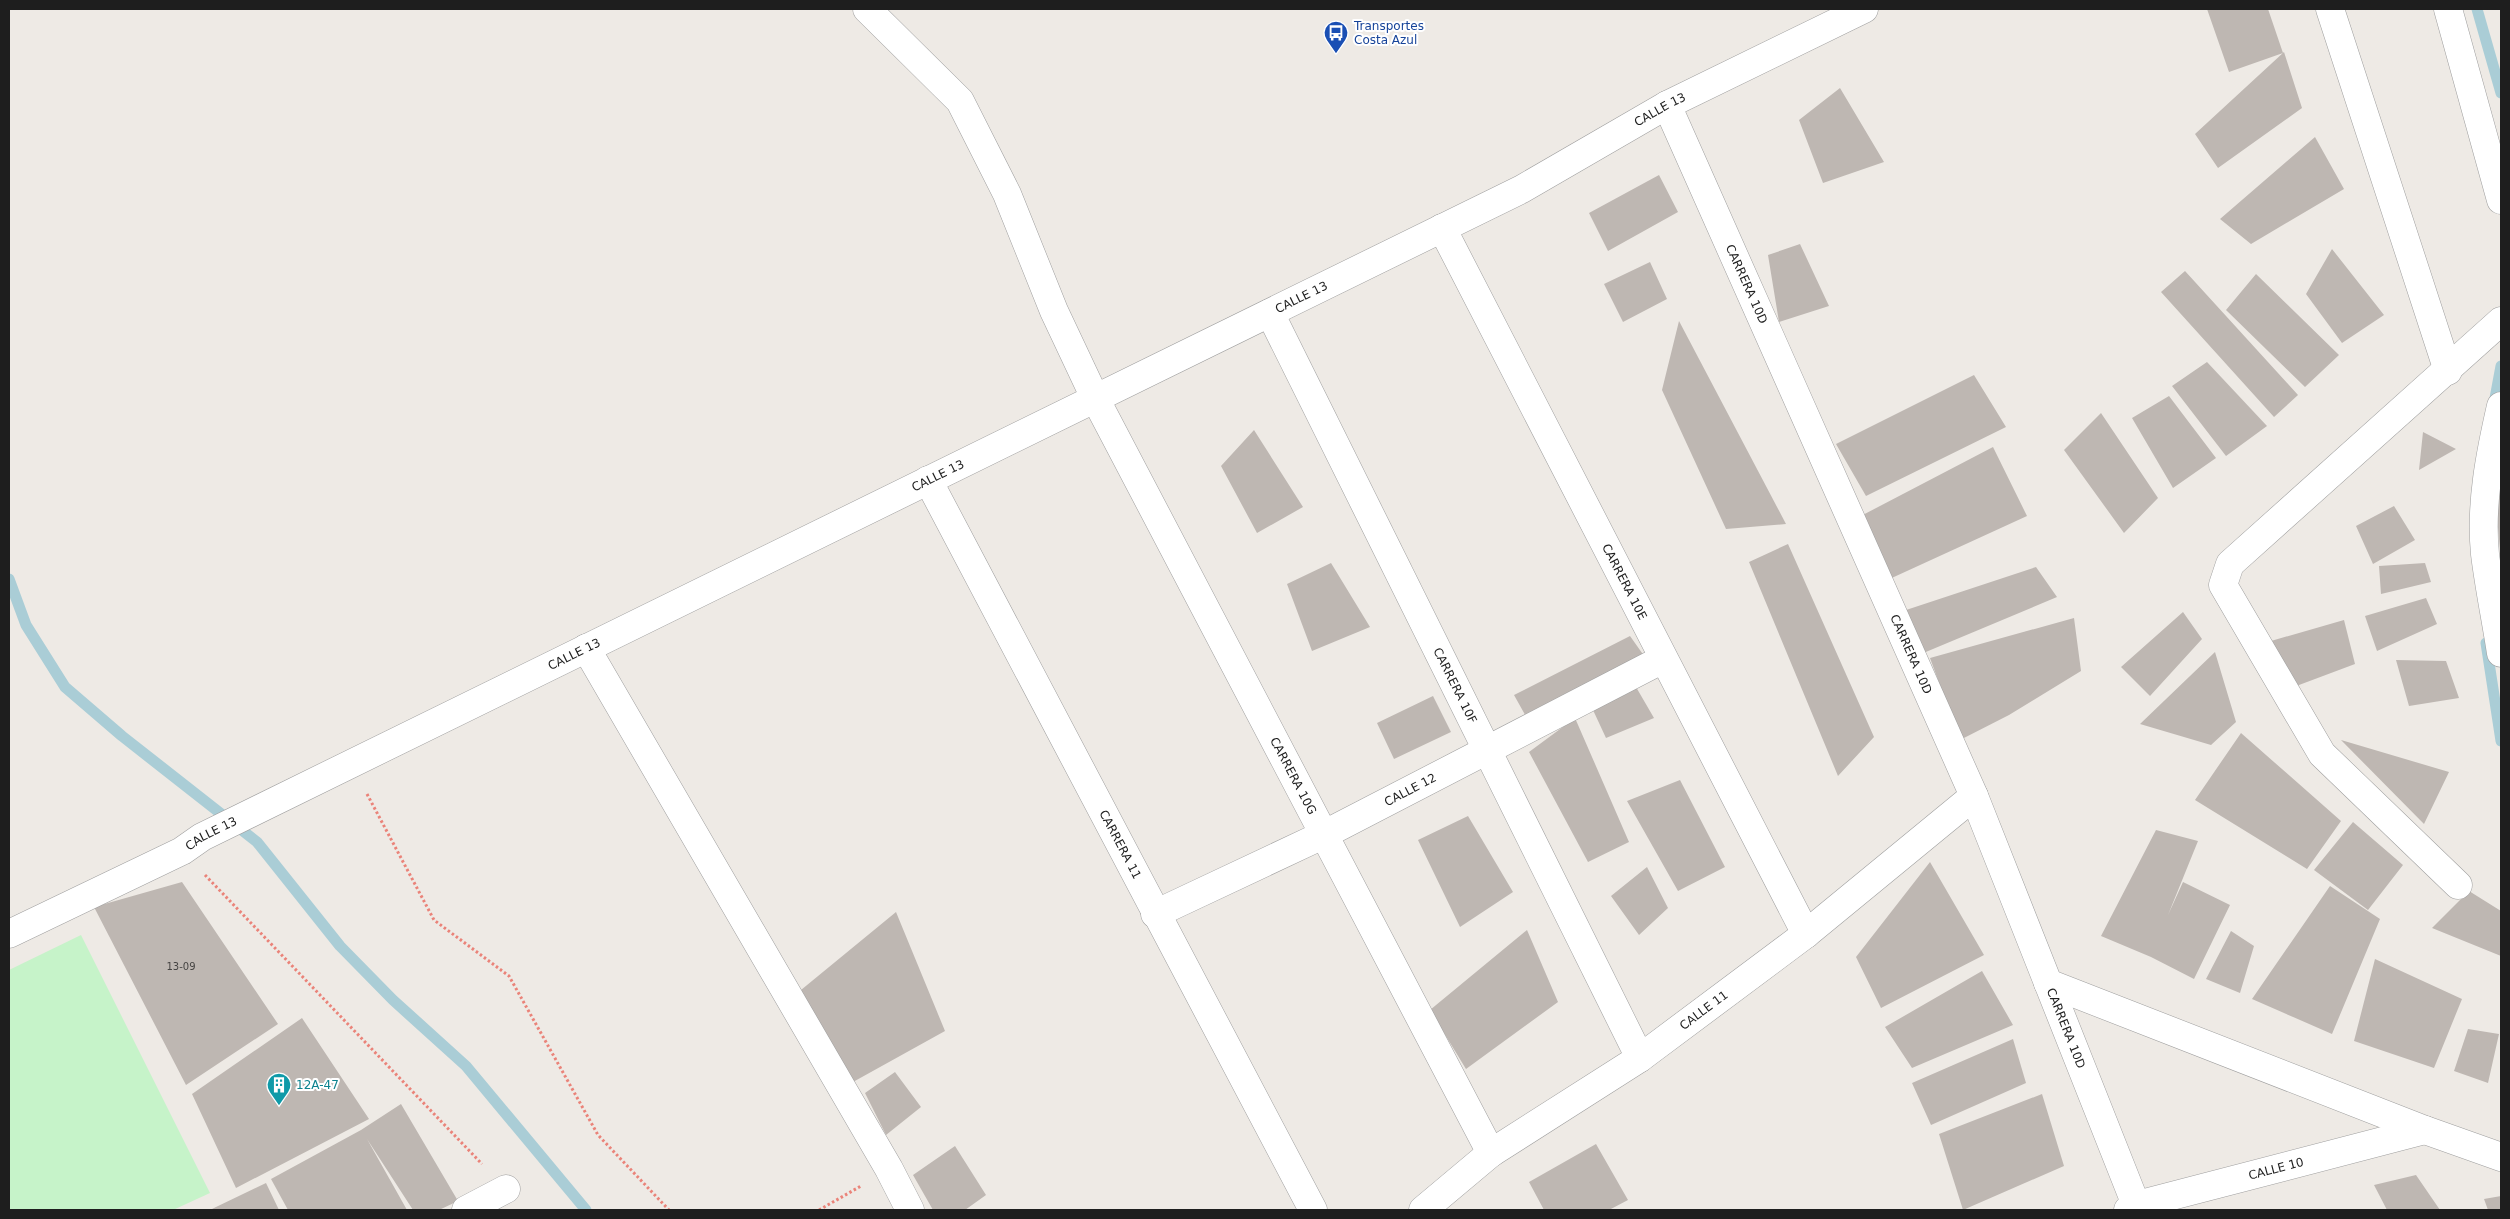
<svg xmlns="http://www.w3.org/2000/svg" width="2510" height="1219" viewBox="0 0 2510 1219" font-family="'DejaVu Sans',sans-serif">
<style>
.park{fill:#c6f3c9}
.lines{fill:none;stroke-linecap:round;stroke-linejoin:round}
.stream{stroke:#aacdd6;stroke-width:11}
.building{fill:#beb7b2}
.minor-casing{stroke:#9f9f9f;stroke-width:29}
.path{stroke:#ea8379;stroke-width:3;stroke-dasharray:2.5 2.5;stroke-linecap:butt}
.minor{stroke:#fff;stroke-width:28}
.labels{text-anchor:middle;stroke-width:4;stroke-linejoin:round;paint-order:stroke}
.number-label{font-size:10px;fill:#464443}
.transit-label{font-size:12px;fill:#164399;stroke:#fff;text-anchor:start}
.street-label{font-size:12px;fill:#1e1e1e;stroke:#fff}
.culture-label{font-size:12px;fill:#0d838f;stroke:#fff;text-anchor:start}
</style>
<rect width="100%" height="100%" fill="#eeeae5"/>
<!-- park -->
<path class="park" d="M81,935L210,1193L173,1210H9V970Z"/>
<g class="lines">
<!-- stream -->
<path class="stream" d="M2477,9L2501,93
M2493,409L2501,366
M9,579L26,625L65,687L122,736L257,842L340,946L393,1000L466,1066L586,1210
M2486,643L2501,741"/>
</g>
<!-- building -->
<path class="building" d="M2207,9H2268L2283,53L2229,72Z
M2284,52L2302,108L2218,168L2195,134Z
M1840,88L1884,162L1823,183L1799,120Z
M2315,137L2344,189L2251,244L2220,219Z
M1659,175L1678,212L1608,251L1589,213Z
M1800,244L1829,306L1779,322L1768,255Z
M2332,249L2384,315L2342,343L2306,294Z
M1650,262L1667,299L1623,322L1604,284Z
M2185,271L2298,395L2274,417L2161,292Z
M2256,274L2339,355L2305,387L2226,310Z
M1679,321L1786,524L1726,529L1662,390Z
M2207,362L2267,426L2226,456L2172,386Z
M1974,375L2006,427L1866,496L1836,444Z
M2169,396L2216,458L2173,488L2132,418Z
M2101,413L2158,498L2124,533L2064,450Z
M1254,430L1303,507L1257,533L1221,466Z
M2423,432L2456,449L2419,470Z
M1993,447L2027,516L1883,582L1857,518Z
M2501,492V550H2500L2495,494Z
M2394,506L2415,540L2373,564L2356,526Z
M1788,544L1874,737L1838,776L1749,562Z
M1331,563L1370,627L1312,651L1287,584Z
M2425,563L2431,582L2381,594L2379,566Z
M2036,567L2057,597L1921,654L1900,612Z
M2426,598L2437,624L2377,651L2365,616Z
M2183,612L2202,639L2150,696L2121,667Z
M2074,618L2081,671L2009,715L1960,740L1930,658Z
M2344,620L2355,664L2291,688L2271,641Z
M1630,636L1647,660L1529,722L1514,695Z
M2215,652L2236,722L2211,745L2140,724Z
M2396,660L2446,661L2459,698L2409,706Z
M1636,687L1654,718L1606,738L1593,710Z
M1433,696L1451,732L1394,759L1377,723Z
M1575,718L1629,842L1588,862L1529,752Z
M2241,733L2341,821L2307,869L2195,800Z
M2341,740L2449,772L2424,824Z
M1680,780L1725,867L1678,891L1627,801Z
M1468,816L1513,892L1460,927L1418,840Z
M2353,822L2403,865L2368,910L2314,870Z
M2156,830L2198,841L2168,915L2183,882L2230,905L2194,979L2151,957L2101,936Z
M1930,862L1984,955L1881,1008L1856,957Z
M1647,867L1668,908L1639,935L1611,896Z
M182,882L278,1024L186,1085L94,907Z
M2330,886L2380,919L2332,1034L2252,999Z
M2469,891L2501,911V956L2432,928Z
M896,912L945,1031L853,1082L801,990Z
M1527,930L1558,1002L1466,1069L1430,1010Z
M2231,931L2254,946L2240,993L2206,979Z
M2375,959L2462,999L2434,1068L2354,1041Z
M1982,971L2013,1025L1912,1068L1885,1027Z
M302,1018L369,1119L236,1188L192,1094Z
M2468,1029L2499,1034L2488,1083L2454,1071Z
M2013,1039L2026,1083L1931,1125L1912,1083Z
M895,1072L921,1107L886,1135L865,1093Z
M2042,1094L2064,1166L1963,1210L1939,1134Z
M401,1104L458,1201L439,1210H413L367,1139L407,1210H288L271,1179L361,1130Z
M1596,1144L1628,1200L1609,1210H1544L1529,1182Z
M955,1146L986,1195L965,1210H933L913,1175Z
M2416,1175L2440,1210H2387L2374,1185Z
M266,1183L279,1210H210L216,1207Z
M2501,1196V1210H2488L2484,1199Z"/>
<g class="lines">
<defs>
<g id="minor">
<path id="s1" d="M867,9L960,101L1007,194L1054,311L1095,398L1491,1153"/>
<path d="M2330,9L2448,371"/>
<path d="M2448,9L2501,200"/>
<path id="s2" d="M1667,105L1974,796L2138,1210"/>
<path id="s3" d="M1442,228L1806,934"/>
<path id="s4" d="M1270,313L1640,1058"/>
<path d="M2501,406C2490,454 2480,504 2485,554C2489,587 2496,620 2501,653"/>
<path id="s5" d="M928,480L1313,1210"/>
<path d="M586,648L889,1169L910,1210"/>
<path d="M2458,885L2322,754L2223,585L2230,564L2501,321"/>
<path id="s6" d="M1155,914L1325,834L1663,659"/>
<path id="s7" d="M9,934L182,851L202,837L1522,189L1667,105L1864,9"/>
<path d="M2048,983L2425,1130L2501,1157"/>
<path d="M466,1210L506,1189"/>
<path id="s8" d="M1423,1210L1491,1153L1640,1058L1806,934L1974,796"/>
<path id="s9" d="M2128,1210L2137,1205L2425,1130"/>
</g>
</defs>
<!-- minor casing -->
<use href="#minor" class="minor-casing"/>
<!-- path -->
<path class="path" d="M367,794L434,920L509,976L598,1135L669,1210
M205,875L482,1164
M819,1210L861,1186"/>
<!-- minor -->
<use href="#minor" class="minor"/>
</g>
<!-- icons -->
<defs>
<symbol id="bus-pin" viewBox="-11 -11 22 30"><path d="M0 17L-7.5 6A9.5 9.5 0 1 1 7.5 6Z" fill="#1a4fb4" stroke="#fff"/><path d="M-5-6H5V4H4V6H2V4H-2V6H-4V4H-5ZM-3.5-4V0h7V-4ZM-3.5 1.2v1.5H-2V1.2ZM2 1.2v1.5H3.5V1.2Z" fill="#fff"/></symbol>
<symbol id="building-pin" viewBox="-11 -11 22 30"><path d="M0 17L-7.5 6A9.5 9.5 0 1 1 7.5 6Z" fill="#0f9aa8" stroke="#fff"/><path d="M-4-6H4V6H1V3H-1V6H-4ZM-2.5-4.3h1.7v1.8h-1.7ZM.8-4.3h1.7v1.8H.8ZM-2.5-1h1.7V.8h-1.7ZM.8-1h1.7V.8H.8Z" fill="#fff"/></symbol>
</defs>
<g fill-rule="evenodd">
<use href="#bus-pin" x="1322" y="19" width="28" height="38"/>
<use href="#building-pin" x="265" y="1071" width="28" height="38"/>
</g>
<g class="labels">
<!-- number labels -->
<g class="number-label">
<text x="181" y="970">13-09</text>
</g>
<!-- transit labels -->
<g class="transit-label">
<text x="1354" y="30">Transportes<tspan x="1354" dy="14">Costa Azul</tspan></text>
</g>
<!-- street labels -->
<g class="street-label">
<text dy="4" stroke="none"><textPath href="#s7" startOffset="1846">CALLE 13</textPath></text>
<text dy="4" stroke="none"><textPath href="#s2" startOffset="196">CARRERA 10D</textPath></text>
<text dy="4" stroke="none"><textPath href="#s7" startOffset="1441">CALLE 13</textPath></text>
<text dy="4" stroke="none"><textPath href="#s7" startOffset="1036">CALLE 13</textPath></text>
<text dy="4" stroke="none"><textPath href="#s3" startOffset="398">CARRERA 10E</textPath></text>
<text dy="4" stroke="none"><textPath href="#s7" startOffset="631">CALLE 13</textPath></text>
<text dy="4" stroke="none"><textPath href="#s2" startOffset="601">CARRERA 10D</textPath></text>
<text dy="4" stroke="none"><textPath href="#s4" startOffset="416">CARRERA 10F</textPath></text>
<text dy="4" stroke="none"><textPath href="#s1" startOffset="884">CARRERA 10G</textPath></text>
<text dy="4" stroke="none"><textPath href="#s6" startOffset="284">CALLE 12</textPath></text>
<text dy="4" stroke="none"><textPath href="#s7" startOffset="226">CALLE 13</textPath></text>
<text dy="4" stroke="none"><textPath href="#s5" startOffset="412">CARRERA 11</textPath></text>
<text dy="4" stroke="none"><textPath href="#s8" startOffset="345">CALLE 11</textPath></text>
<text dy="4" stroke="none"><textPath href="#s2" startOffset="1006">CARRERA 10D</textPath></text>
<text dy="4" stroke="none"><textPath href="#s9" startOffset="154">CALLE 10</textPath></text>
</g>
<!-- culture labels -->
<g class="culture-label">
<text x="296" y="1089">12A-47</text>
</g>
</g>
<!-- border -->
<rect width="2510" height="1219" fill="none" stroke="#1e1e1e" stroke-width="20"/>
</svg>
